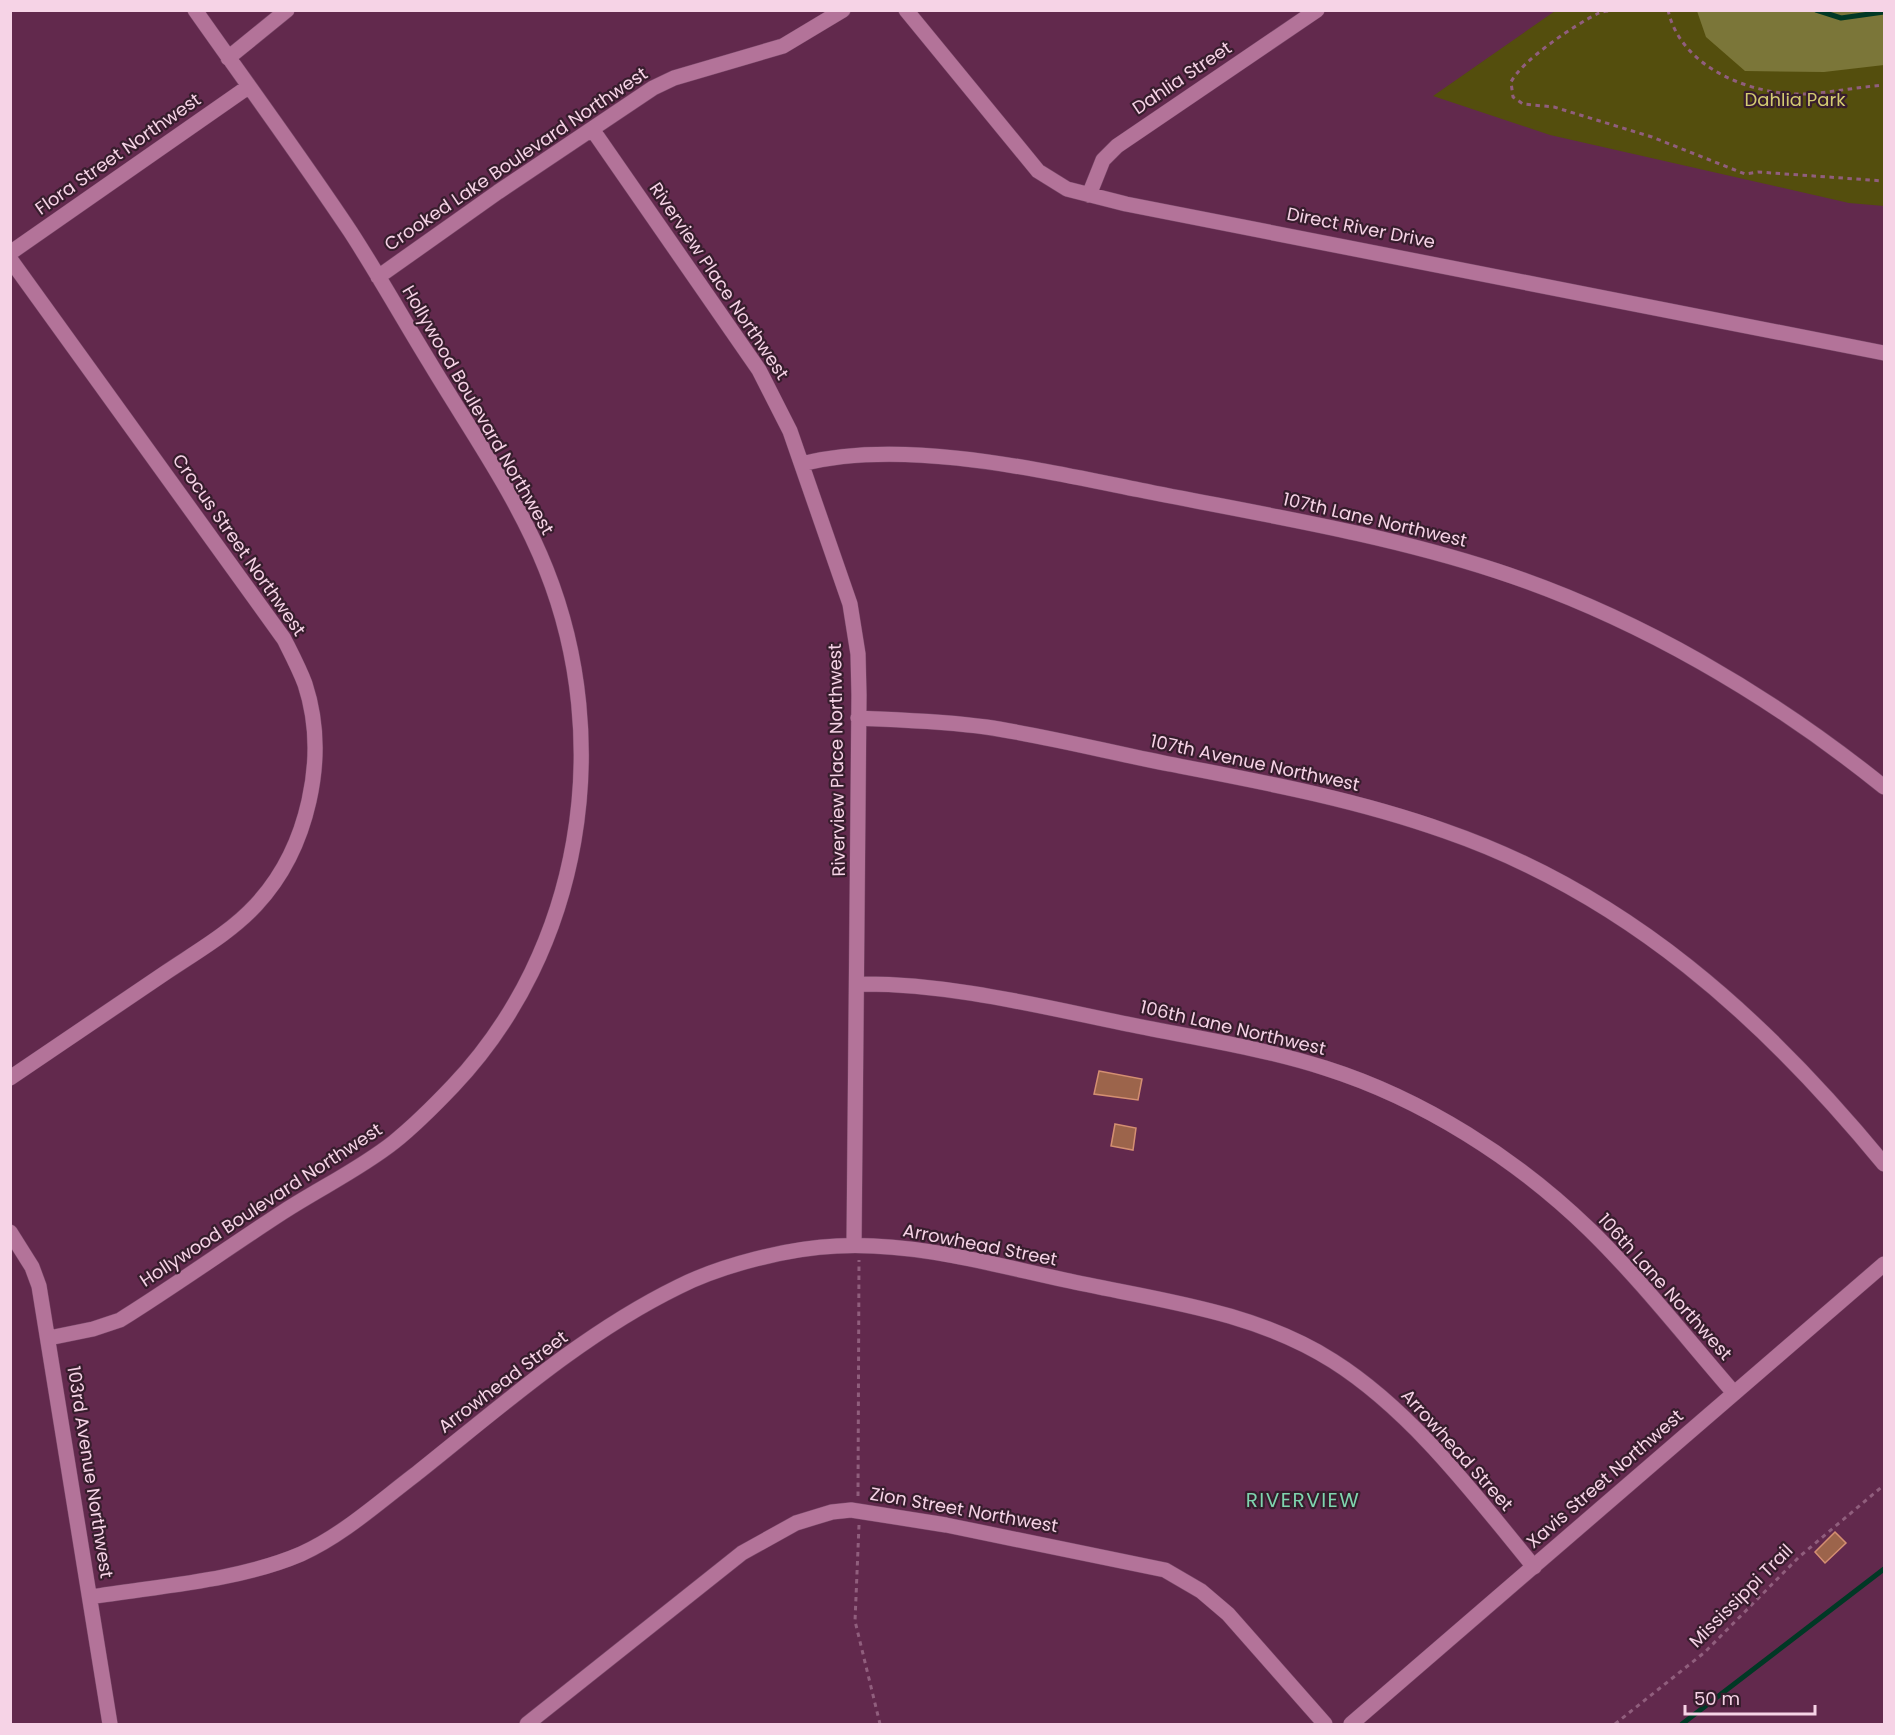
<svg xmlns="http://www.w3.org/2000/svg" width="1895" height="1735" viewBox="0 0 1895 1735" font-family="Poppins,sans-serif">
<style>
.green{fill:#544e0d}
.forest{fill:#7b7639}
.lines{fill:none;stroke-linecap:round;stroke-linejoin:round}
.stream{stroke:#003825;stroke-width:5}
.building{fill:#9c644b;stroke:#d48f72;stroke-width:1.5}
.street-casing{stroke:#794868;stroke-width:16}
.secondary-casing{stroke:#794868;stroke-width:16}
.path{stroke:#905e7d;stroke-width:3;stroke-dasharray:4.5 4.5;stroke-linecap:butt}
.street{stroke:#b37399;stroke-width:15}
.secondary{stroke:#b37399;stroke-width:15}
.labels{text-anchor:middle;stroke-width:4.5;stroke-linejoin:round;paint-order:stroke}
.street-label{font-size:18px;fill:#f6d3e6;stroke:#371d2d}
.park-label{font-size:18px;fill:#d3cb71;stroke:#371d2d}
.neighbourhood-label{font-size:20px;letter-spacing:1.5px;fill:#7fd4ae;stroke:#371d2d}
</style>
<rect width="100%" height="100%" fill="#62294d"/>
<!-- green -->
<path class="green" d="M1555,11H1884V206L1849,203L1550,135L1433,96Z"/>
<!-- forest -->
<path class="forest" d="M1697,11H1884V65L1824,72L1745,71L1706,37Z"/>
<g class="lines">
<!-- stream -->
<path class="stream" d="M1816,10L1841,18L1884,12
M1682,1724L1884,1569"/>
</g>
<!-- building -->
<path class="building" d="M1099,1071L1142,1079L1138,1100L1094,1094Z
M1115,1124L1136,1128L1133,1150L1111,1146Z
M1835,1532L1846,1543L1825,1563L1815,1552Z"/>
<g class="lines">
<defs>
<path id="street" d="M906,10L1038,171L1067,189L1126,204L1884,353
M228,58L287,10
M592,129L759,370L790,431L850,604L858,654L859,695L854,1245
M1089,195L1103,160L1117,146L1317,10
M10,253L248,87
M10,259L284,639C291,653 299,668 305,684C329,757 308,849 256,905C230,933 196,952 165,973C113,1008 62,1043 10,1078
M378,277L498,192L653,88L674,78L783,46L843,10
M802,464C902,438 1040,470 1140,490C1259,514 1381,533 1497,571C1637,617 1770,695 1884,787
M858,718C901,720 944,721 986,727C1047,736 1108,752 1169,764C1262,782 1355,799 1445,831C1627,894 1764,1018 1884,1164
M858,984C947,983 1035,1005 1122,1023C1190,1037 1259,1047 1325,1068C1423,1099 1517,1159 1590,1230C1642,1281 1687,1339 1734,1393
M10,1232L32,1267L39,1286L110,1724
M49,1338L93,1329L120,1320C176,1285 229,1247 283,1212C320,1188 360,1169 394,1142C415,1125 434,1106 453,1086C582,950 615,742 546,569C517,496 470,430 430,363C403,319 378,274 350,231C300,156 247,84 195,10
M91,1597C158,1586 238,1581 301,1554C343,1535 379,1502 416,1474C499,1408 582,1334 678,1287C721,1265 789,1248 837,1246C914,1242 991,1264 1065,1280C1156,1300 1253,1310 1333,1361C1412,1411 1475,1495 1534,1567
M527,1724L742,1553L796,1523L832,1512L851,1510L946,1525L1165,1570L1201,1591L1228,1614L1325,1724"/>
<path id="secondary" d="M1351,1724L1884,1264"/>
</defs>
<!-- street casing -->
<use href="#street" class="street-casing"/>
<!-- secondary casing -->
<use href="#secondary" class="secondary-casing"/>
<!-- path -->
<path class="path" d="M1617,10C1611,11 1604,11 1599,13C1576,24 1522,60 1511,82L1513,97L1523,104L1554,107L1652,137L1745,174L1758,172L1884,181
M1668,10C1681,69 1753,96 1807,94C1833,92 1859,87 1884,85
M858,1496L859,1260
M859,1525L855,1621L880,1724
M1615,1724L1705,1652L1799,1557L1884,1485"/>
<!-- street -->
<use href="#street" class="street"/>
<!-- secondary -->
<use href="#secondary" class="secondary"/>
</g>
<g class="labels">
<!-- street labels -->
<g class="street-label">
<text transform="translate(1182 78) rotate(-34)" y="6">Dahlia Street</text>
<text transform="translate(118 154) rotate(-35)" y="6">Flora Street Northwest</text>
<text transform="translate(516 159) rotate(-34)" y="6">Crooked Lake Boulevard Northwest</text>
<text transform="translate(1361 228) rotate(11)" y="6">Direct River Drive</text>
<text transform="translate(719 281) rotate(56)" y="6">Riverview Place Northwest</text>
<text transform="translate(478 410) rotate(60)" y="6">Hollywood Boulevard Northwest</text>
<text transform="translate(1375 520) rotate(13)" y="6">107th Lane Northwest</text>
<text transform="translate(239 545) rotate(55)" y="6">Crocus Street Northwest</text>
<text transform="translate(837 760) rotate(-91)" y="6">Riverview Place Northwest</text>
<text transform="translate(1255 763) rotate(12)" y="6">107th Avenue Northwest</text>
<text transform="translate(1233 1028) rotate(13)" y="6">106th Lane Northwest</text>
<text transform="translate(261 1205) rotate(-33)" y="6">Hollywood Boulevard Northwest</text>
<text transform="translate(980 1245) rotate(11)" y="6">Arrowhead Street</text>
<text transform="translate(1665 1287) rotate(48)" y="6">106th Lane Northwest</text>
<text transform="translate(503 1382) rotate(-37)" y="6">Arrowhead Street</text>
<text transform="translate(1457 1450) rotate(48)" y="6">Arrowhead Street</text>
<text transform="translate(90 1472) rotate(81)" y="6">103rd Avenue Northwest</text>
<text transform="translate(1605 1479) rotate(-41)" y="6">Xavis Street Northwest</text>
<text transform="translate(964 1510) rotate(10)" y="6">Zion Street Northwest</text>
<text transform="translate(1741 1596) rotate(-45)" y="6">Mississippi Trail</text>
</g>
<!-- park labels -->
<g class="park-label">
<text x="1795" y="106">Dahlia Park</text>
</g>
<!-- neighbourhood labels -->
<g class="neighbourhood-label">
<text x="1303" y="1507">RIVERVIEW</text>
</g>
</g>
<!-- border -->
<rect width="1895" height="1735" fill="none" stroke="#f6d3e6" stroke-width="24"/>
<!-- scale -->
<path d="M1685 1705v9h130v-9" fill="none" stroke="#f6d3e6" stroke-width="3"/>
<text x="1694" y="1705" font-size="18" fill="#f6d3e6" stroke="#371d2d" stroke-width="4.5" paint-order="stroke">50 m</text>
</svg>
